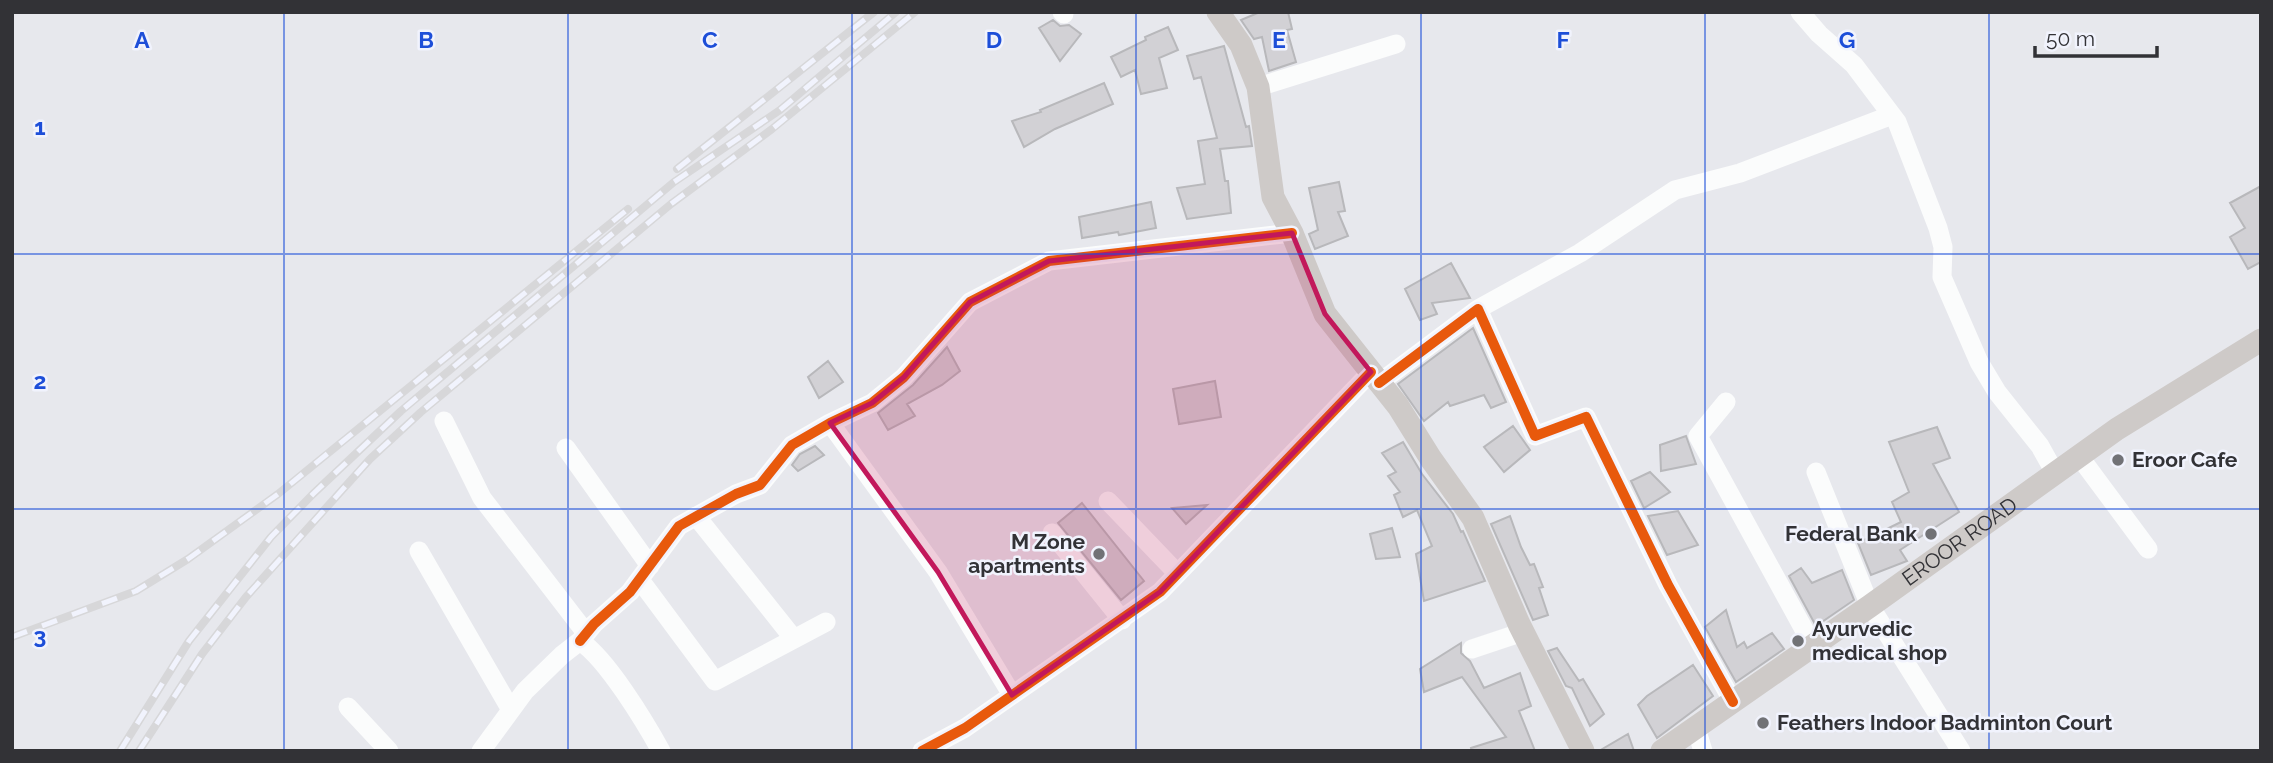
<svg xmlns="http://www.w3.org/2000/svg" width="2273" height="763" viewBox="0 0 2273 763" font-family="Raleway,sans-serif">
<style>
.building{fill:#d2d1d5;stroke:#b8b8bb;stroke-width:2}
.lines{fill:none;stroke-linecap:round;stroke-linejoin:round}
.minor{stroke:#fbfcfc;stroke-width:19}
.major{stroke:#cecac8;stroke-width:23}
.rail-casing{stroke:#d7d7d9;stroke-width:8}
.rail{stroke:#f1f3fd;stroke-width:5;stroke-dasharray:16;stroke-linecap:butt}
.cycleway-casing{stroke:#f1f3fd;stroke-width:15}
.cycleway{stroke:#e8590c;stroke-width:10}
.marked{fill:#c2185b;fill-opacity:0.2;stroke:#c2185b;stroke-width:5;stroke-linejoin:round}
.grid{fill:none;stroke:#1d4ed8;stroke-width:2;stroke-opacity:0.55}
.poi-dot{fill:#717276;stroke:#f1f3fd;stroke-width:2.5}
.labels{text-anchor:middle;stroke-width:5;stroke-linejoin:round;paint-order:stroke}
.poi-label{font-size:21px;font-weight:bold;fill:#323236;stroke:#f1f3fd;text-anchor:start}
.street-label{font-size:21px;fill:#323236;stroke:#f1f3fd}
.grid-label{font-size:23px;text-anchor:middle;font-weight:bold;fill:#1d4ed8;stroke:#f1f3fd;stroke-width:5;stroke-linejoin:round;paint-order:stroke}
</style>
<rect width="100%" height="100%" fill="#e7e8ed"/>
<!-- building -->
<path class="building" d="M1260,12H1288L1292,29L1287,30L1296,62L1269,71L1262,37L1254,39L1241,20Z
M1053,20L1060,26L1069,25L1081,34L1060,61L1039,28Z
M1168,27L1178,50L1159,58L1167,88L1141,94L1135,70L1121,77L1111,57L1146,40L1145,37Z
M1224,46L1246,127L1249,126L1252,146L1220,149L1225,181H1228L1231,213L1187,219L1177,188L1205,184L1198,141L1217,138L1201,77L1194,79L1187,56Z
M1104,83L1113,104L1055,129L1024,147L1012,121L1041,112L1040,110Z
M1339,182L1345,211L1338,212L1348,236L1315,249L1309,234L1318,230L1309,188Z
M2261,186V262L2248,269L2230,237L2245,228L2230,203Z
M1151,202L1156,228L1119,235L1118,232L1082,238L1079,217Z
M1451,263L1470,298L1432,303L1437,314L1420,320L1405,289Z
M1473,328L1506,402L1491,408L1484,395L1450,406L1448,402L1424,421L1398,384Z
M947,347L960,371L942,385L907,404L915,416L888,430L878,413L913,385Z
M828,361L843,382L819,398L808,377Z
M1215,381L1221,417L1179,424L1173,389Z
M1513,426L1530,450L1504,472L1484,447Z
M1937,427L1950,458L1933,464L1959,512L1900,550L1907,561L1871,575L1858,543L1901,522L1892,502L1909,492L1889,442Z
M1686,436L1696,464L1661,471L1660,445Z
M1403,442L1422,474L1453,514L1461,532L1463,531L1485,581L1424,601L1416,554L1432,546L1417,510L1403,517L1394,495L1400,492L1388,476L1396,472L1382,453Z
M815,446L824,455L798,471L792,465L800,454Z
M1650,472L1670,492L1644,508L1631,481Z
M1082,503L1144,581L1121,600L1058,523Z
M1207,505L1186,524L1172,508Z
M1678,511L1698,545L1667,555L1648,516Z
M1510,516L1521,547L1530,565L1534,564L1543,587L1539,588L1548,615L1533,620L1491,524Z
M1392,528L1400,557L1376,559L1370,534Z
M1801,568L1812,583L1842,570L1854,600L1816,626L1789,576Z
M1726,610L1737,647L1744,642L1747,648L1772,633L1784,649L1736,682L1705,627Z
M1461,643V653L1470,661L1484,688L1520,673L1531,706L1519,711L1535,751H1472L1471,748L1506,737L1462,677L1424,692L1420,669Z
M1557,648L1579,681L1583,679L1604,714L1590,726L1572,688L1566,686L1548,651Z
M1693,665L1713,696L1657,738L1638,705L1647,696Z
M1628,734L1634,751H1599Z"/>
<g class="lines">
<!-- minor -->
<path class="minor" d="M1062,12L1064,14
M1800,12L1819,34L1854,65L1897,122L1938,228L1943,247L1942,277L1979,362L1997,392L2040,446L2055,473
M1258,87L1396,44
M1478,309L1580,253L1675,190L1740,173L1892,115
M1379,383L1478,309L1535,436L1586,417L1668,585L1733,702
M1726,402L1698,436L1813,646
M444,421L482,498L586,633
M830,423L938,572L1012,695
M566,448L650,566
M2079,456L2148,549
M1816,472L1870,606L1961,751
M1108,501L1177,573
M696,516L794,639
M1052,533L1122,620
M419,551L511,710
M640,580L715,681L826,622
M580,641L594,624L630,592L679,526L736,494L760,485L792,445L830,423L872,403L904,377L970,302L1049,261L1292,233
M1472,649L1523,632
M348,707L389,751
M1696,728L1703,751
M481,751L525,691L562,655L580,641C607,659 645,722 661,751
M922,751L965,728L1160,592L1371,372"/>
<!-- major -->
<g class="major">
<path d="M1218,12L1241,45L1258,87L1273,197L1292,233L1325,314L1398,406L1431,459L1473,518L1519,624L1583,751"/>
<path id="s1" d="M1662,751L1870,606L2117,429L2261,340"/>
</g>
<defs>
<path id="rail" d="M677,169L874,12
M12,637L136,591L188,559L278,494L628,209
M120,751L189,641L271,537L313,494L401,411L674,182L780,110L896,12
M139,751L202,654L246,597L370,459L421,412L671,204L772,129L915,12"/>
</defs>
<!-- rail casing -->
<use href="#rail" class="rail-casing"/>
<!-- rail -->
<use href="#rail" class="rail"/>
<defs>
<path id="cycleway" d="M1379,383L1478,309L1535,436L1586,417L1668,585L1733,702
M580,641L594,624L630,592L679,526L736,494L760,485L792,445L830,423L872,403L904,377L970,302L1049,261L1292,233
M922,751L965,728L1160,592L1371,372"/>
</defs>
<!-- cycleway casing -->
<use href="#cycleway" class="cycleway-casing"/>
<!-- cycleway -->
<use href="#cycleway" class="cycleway"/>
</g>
<!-- marked area -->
<path class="marked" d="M1292,233L1325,314L1371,372L1160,592L1012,695L938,572L830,423L872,403L904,377L970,302L1049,261Z"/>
<!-- grid -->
<path class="grid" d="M284,12V751M568,12V751M852,12V751M1136,12V751M1421,12V751M1705,12V751M1989,12V751M12,254H2261M12,509H2261"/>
<!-- markers -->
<g class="poi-dot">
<circle cx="2118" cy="460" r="7"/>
<circle cx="1931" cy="534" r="7"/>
<circle cx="1099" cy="554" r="7"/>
<circle cx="1798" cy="641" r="7"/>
<circle cx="1763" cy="723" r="7"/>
</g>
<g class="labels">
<!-- poi labels -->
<g class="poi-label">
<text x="2132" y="467">Eroor Cafe</text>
<text x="1917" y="541" text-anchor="end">Federal Bank</text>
<text x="1085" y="549" text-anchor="end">M Zone<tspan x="1085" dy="24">apartments</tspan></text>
<text x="1812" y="636">Ayurvedic<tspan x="1812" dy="24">medical shop</tspan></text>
<text x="1777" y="730">Feathers Indoor Badminton Court</text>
</g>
<!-- street labels -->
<g class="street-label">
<text dy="7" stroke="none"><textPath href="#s1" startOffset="364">EROOR ROAD</textPath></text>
</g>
</g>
<g class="grid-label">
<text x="142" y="48">A</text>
<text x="426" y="48">B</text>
<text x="710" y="48">C</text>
<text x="994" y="48">D</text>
<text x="1279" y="48">E</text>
<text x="1563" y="48">F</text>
<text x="1847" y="48">G</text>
<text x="40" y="135">1</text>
<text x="40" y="389">2</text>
<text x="40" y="644">3</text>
</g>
<!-- border -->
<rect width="2273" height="763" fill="none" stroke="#323236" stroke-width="28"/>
<!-- scale -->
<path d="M2035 46v10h122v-10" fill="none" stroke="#323236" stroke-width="3.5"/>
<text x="2046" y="46" font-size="21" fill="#323236" stroke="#f1f3fd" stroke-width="5" paint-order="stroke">50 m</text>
</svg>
